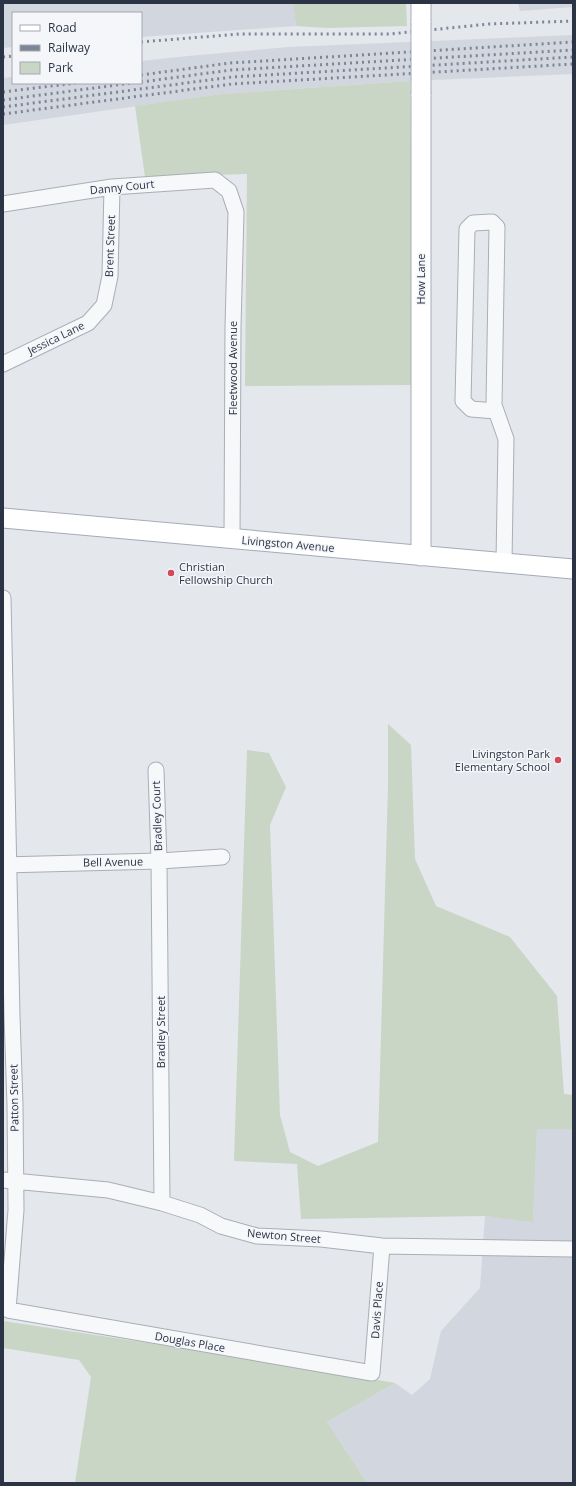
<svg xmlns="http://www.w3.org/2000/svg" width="576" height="1486" viewBox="0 0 576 1486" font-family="'Open Sans',sans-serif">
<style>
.built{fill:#d2d6de}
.green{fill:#c9d6c5}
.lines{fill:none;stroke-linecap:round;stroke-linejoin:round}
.minor-casing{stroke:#a9aeb7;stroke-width:17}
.major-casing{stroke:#a3abb8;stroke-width:21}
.minor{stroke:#f7f8fa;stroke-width:15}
.major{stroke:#fff;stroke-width:19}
.rail{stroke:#7d8696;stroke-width:3;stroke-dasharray:2 4;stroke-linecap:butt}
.major-bridge-casing{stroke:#a3abb8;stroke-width:21;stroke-linecap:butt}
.major-bridge{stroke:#fff;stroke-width:19}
.poi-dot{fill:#d1495b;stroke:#f4f6f9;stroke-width:1.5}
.labels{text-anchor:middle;stroke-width:3;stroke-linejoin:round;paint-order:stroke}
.street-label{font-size:11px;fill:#2b3445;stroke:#f4f6f9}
.poi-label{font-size:11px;fill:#2b3445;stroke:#f4f6f9;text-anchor:start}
</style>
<rect width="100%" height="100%" fill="#e4e7ec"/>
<!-- built -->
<path class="built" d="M3,3H293L296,26L141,37V13H13V47L3,48Z
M518,3H573V7L520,11Z
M573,35V74L410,81L222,94L3,125V78L13,77V83H141V61L188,56L288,47Z
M537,1129H573V1483H367L327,1422L395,1383L412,1395L430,1379L441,1331L480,1288L485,1216L533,1221Z"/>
<!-- green -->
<path class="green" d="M293,3H406L407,26L327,28L296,26Z
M410,81L413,385L245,386L247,174L145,177L135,106L222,94Z
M388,724L411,745L415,859L436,906L510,937L557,996L564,1094L573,1095V1129H537L533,1222L485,1216L301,1219L297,1164L234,1161L247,750L269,753L286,787L270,825L280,1115L290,1152L318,1166L378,1142L388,785Z
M3,1321L275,1362L395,1383L327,1422L367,1483H75L91,1377L79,1360L3,1348Z"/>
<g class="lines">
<defs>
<path id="minor" d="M3,204L112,187L215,180L229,191L236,212L233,327L232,539
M3,364L88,323L104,305L110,276L112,187
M496,411L471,409L463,401L467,229L473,223L492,222L497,227L494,405L506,439L504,562
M3,598L12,1016L15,1105L16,1210L8,1310L372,1373L382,1246
M156,770L159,861L162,1203
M3,865L159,861L222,857
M3,1180L108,1190L162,1203L200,1215L221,1226L257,1236L321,1239L382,1246L573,1249"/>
<path id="major" d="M421,3V23
M3,518L573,569
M421,556V94"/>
</defs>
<!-- minor casing -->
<use href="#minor" class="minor-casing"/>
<!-- major casing -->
<use href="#major" class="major-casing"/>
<!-- minor -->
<use href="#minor" class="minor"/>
<!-- major -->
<use href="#major" class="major"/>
<!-- rail -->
<path class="rail" d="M141,42L239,34H390L489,24L573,21
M3,57L13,56
M141,75L230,63L573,42
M141,82L231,70L573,50
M3,92L76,83
M3,100L132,83
M3,107L232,77L573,57
M3,114L232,84L573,64"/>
<defs>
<path id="major-bridge" d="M421,94V23"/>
</defs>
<!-- major-bridge casing -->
<use href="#major-bridge" class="major-bridge-casing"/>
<!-- major-bridge -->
<use href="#major-bridge" class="major-bridge"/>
</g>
<!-- markers -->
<g class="poi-dot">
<circle cx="171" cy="573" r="4"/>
<circle cx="558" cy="760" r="4"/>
</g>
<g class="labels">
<!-- street labels -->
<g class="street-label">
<text transform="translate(122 187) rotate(-6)" y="4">Danny Court</text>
<text transform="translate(110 246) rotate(-88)" y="4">Brent Street</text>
<text transform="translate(421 279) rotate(-90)" y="4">How Lane</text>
<text transform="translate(56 338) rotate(-26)" y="4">Jessica Lane</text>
<text transform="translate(233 368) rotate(-90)" y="4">Fleetwood Avenue</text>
<text transform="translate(288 544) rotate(5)" y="4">Livingston Avenue</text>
<text transform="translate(157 816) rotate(-92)" y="4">Bradley Court</text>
<text transform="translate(113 862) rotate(-1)" y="4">Bell Avenue</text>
<text transform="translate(161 1032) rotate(-90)" y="4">Bradley Street</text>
<text transform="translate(14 1098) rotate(-91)" y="4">Patton Street</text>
<text transform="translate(284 1236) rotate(5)" y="4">Newton Street</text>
<text transform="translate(377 1310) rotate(-86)" y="4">Davis Place</text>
<text transform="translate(190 1342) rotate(10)" y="4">Douglas Place</text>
</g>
<!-- poi labels -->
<g class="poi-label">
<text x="179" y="571">Christian<tspan x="179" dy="13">Fellowship Church</tspan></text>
<text x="550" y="758" text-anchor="end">Livingston Park<tspan x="550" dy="13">Elementary School</tspan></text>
</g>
</g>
<!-- border -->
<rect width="576" height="1486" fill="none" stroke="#2b3445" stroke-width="8"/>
<!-- legend -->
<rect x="12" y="12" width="130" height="72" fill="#f4f6f9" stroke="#a4a8b1"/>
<rect x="20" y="25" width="20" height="6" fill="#ffffff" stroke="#a4a8b1"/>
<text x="48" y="32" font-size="12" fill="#2b3445">Road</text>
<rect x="20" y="45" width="20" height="6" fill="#7d8696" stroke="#a4a8b1"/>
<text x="48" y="52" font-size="12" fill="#2b3445">Railway</text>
<rect x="20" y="62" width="20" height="12" fill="#c9d6c5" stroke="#a4a8b1"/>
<text x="48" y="72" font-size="12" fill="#2b3445">Park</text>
</svg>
